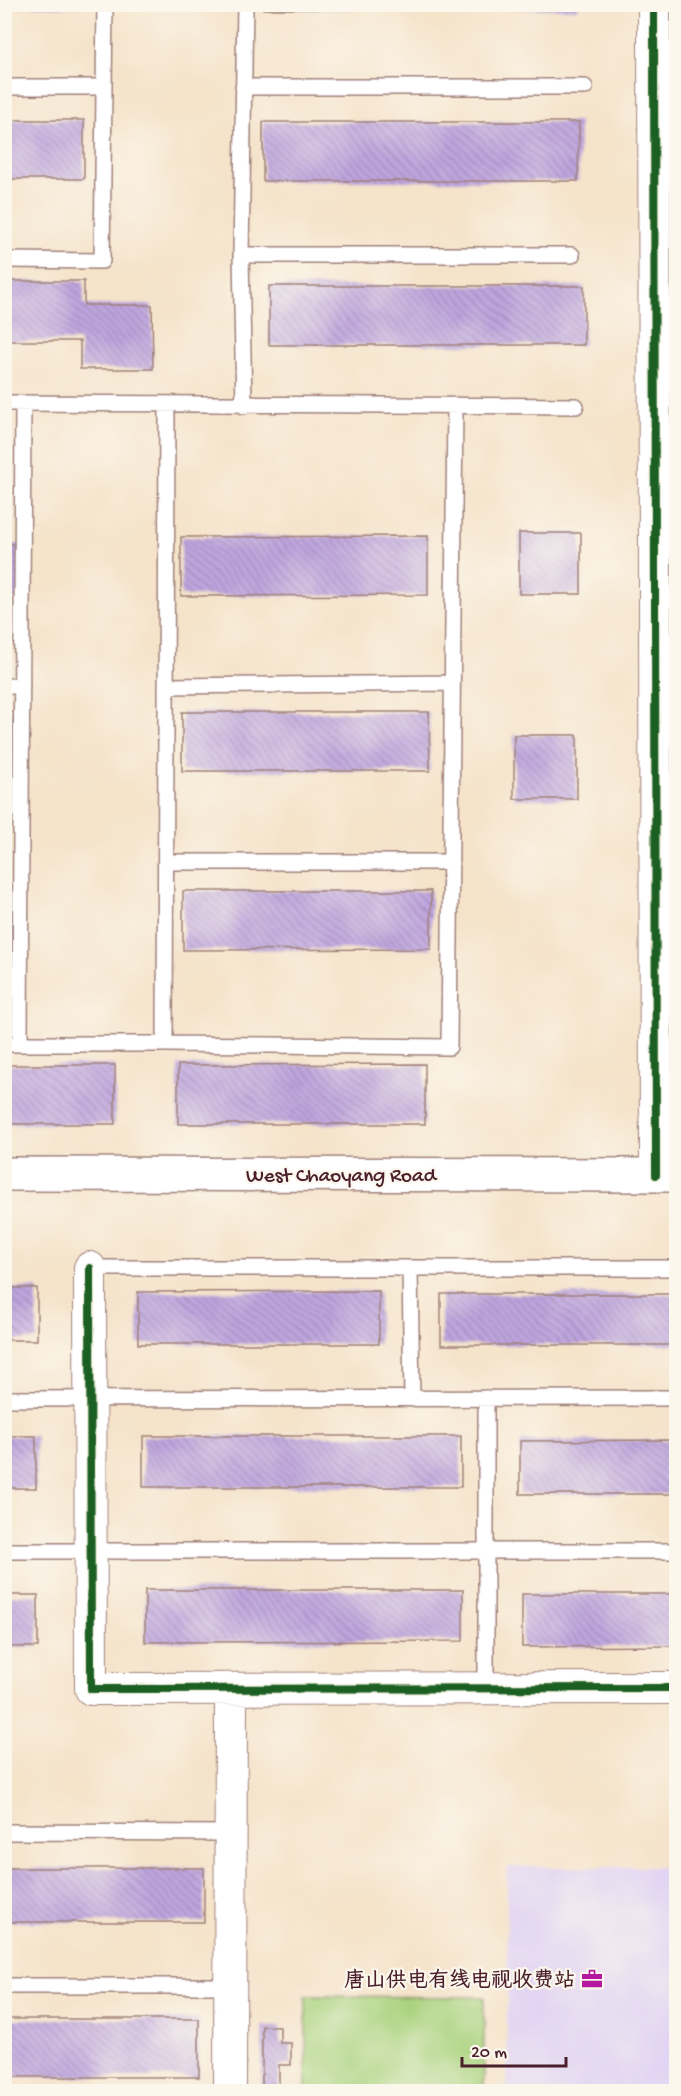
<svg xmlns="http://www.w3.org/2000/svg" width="681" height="2096" viewBox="0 0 681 2096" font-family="'Gochi Hand','LXGW WenKai TC',sans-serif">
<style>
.built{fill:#e2d4f3}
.green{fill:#a8d27d;stroke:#797854;stroke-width:1.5}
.building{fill:url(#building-back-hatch)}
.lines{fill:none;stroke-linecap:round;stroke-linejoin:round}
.lane-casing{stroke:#a0817a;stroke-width:18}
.street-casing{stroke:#a0817a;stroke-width:34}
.secondary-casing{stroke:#a0817a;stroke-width:36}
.lane{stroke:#fff;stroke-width:15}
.street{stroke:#fff;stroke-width:32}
.secondary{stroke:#fff;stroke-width:33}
.cycleway-casing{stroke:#fbf7ec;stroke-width:11}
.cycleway{stroke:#1b5e20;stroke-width:8}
.labels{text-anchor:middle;stroke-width:4.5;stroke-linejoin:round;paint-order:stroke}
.street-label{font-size:21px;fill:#4a1f2b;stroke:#fbf7ec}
.poi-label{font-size:21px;font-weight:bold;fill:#4a1f2b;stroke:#fbf7ec;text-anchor:end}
</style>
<defs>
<pattern id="building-back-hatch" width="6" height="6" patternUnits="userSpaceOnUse" patternTransform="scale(1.5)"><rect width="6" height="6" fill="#bfa6df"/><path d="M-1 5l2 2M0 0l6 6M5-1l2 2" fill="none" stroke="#9d87b5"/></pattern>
</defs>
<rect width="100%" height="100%" fill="#fbf7ec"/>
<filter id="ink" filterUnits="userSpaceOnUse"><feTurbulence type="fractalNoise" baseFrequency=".0167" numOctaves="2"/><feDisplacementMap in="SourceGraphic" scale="12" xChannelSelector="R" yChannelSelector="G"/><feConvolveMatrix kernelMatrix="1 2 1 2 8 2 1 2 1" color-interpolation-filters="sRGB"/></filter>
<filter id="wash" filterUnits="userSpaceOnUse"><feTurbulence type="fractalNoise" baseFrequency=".008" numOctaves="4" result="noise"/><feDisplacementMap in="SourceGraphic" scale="24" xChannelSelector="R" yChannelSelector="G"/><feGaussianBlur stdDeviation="1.35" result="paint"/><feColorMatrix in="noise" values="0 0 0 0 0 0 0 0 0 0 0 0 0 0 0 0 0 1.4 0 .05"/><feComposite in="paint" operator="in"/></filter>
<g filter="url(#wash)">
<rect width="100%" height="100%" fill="#f5e3ca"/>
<!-- built -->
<path class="built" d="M676,5V376H672Z
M507,1867H676V2091H507Z"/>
<!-- green -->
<path class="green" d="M306,1996L484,1997V2091H306Z"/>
<g id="blocks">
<!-- building -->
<path class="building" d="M4,4H86V7H4Z
M263,4H578V9H263Z
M4,120H84V179H4Z
M263,122H579L578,181H263Z
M4,281H84V305H152L153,369H80V341H4Z
M269,286H584V345H269Z
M519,533H581V594H519Z
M428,536V595L181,596V537Z
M4,544H25V600H4Z
M4,712H27V768H4Z
M182,712H429L430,771H182Z
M514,735H577V799H514Z
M183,891H431V949L183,950Z
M4,895H23L24,951H4Z
M425,1064V1124H178V1065Z
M4,1065H115V1124H4Z
M4,1288H37V1340H4Z
M379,1291V1344H138V1292Z
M441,1294H676V1345H441Z
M4,1436H36V1488H4Z
M143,1436H461V1487H143Z
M676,1440V1494H520V1441Z
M145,1590H463V1641L145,1642Z
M522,1594H676V1646L522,1647Z
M4,1595H38V1647H4Z
M4,1868H204V1922H4Z
M4,2019H199V2077H4Z
M262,2026L280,2027V2043H291V2065H279V2087H262Z"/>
</g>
</g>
<g filter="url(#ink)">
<use href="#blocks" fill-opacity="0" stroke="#a0817a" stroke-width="1.5"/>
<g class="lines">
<defs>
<path id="lane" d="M4,87H104
M243,87H585
M241,255H572
M4,260L102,261L105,4
M4,403L576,406
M244,406L241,255L245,4
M4,686H22
M166,686L452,683
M166,862H451
M4,1044H165L167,404
M20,1044L23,403
M165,1044L449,1047L455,405
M90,1268H676
M410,1268L412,1399
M486,1398V1688
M4,1399L676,1398
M4,1551H676
M4,1832L230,1833
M4,1986H230"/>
<path id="street" d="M654,4L656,1175
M90,1268L91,1689L676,1688
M230,2092L231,1689"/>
<path id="secondary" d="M4,1174L676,1175"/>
</defs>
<!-- lane casing -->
<use href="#lane" class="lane-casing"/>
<!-- street casing -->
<use href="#street" class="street-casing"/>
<!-- secondary casing -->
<use href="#secondary" class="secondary-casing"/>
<!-- lane -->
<use href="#lane" class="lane"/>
<!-- street -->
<use href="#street" class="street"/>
<!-- secondary -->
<use href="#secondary" class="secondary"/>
<defs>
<path id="cycleway" d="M654,4L656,1175
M90,1268L91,1689L676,1688"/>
</defs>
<!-- cycleway casing -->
<use href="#cycleway" class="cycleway-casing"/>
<!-- cycleway -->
<use href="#cycleway" class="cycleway"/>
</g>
</g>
<!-- icons -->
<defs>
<symbol id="office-bare" viewBox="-9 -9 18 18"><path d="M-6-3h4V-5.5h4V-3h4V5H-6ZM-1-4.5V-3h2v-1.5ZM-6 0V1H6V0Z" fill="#b5179e" stroke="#fbf7ec" stroke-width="2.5" paint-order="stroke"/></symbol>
</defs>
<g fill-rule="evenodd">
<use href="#office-bare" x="577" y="1964" width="30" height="30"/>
</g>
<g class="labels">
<!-- street labels -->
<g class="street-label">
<text x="341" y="1181">West Chaoyang Road</text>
</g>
<!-- poi labels -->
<g class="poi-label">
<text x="575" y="1986">唐山供电有线电视收费站</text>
</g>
</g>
<!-- margin -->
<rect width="681" height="2096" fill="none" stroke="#fbf7ec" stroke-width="24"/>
<!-- scale -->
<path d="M462 2057v9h104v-9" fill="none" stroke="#4a1f2b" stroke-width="3"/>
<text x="471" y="2057" font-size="18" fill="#4a1f2b" stroke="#fbf7ec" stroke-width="4.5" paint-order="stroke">20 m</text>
</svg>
